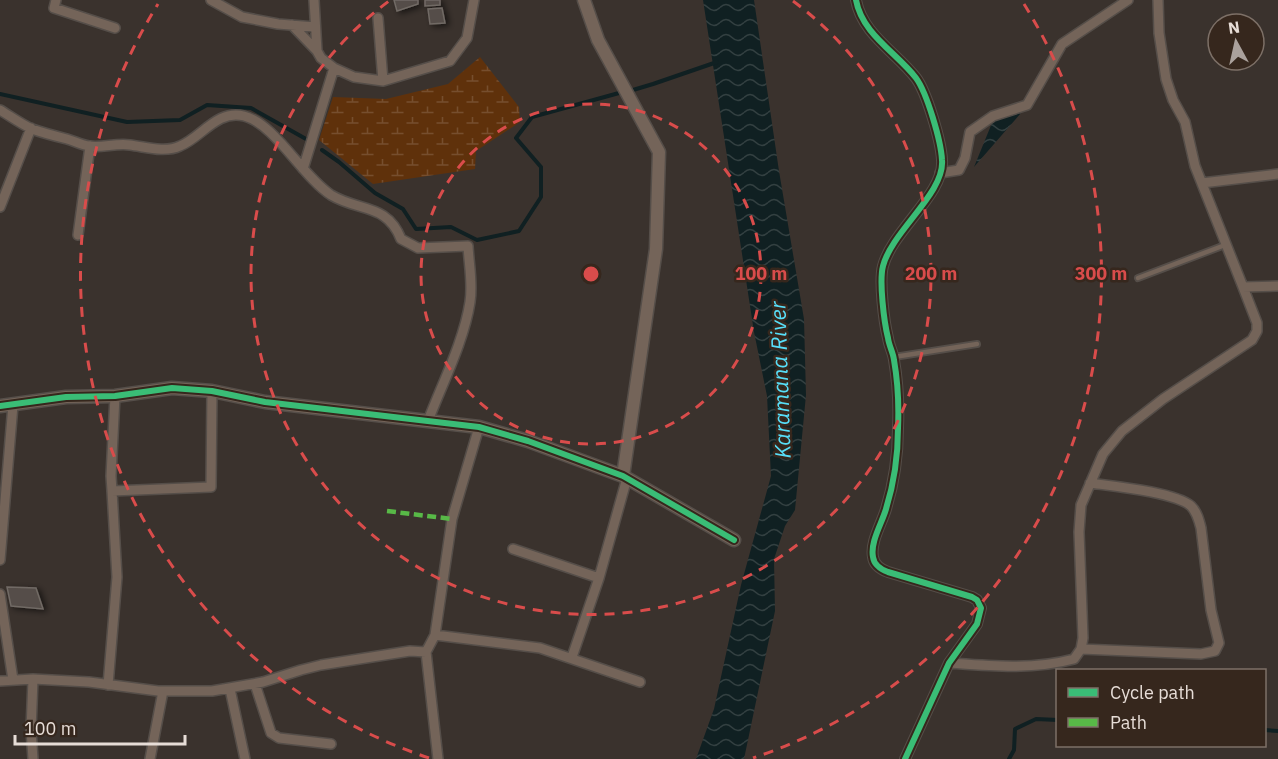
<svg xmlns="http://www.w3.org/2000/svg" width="1278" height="759" viewBox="0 0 1278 759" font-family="'IBM Plex Sans',sans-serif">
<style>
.wetland{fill:url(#wetland-marsh)}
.water{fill:url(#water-waves)}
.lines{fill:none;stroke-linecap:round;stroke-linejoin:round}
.stream{stroke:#102022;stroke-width:4}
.building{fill:#544d48;stroke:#716a65;stroke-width:1.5;filter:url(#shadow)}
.service-casing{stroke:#554e49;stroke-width:8}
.minor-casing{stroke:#554e49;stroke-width:12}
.tertiary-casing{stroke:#554e49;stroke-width:15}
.service{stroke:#746459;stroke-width:4.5}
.minor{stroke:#746459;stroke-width:9}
.tertiary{stroke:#746459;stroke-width:12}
.quiet{stroke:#58b947;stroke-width:4.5;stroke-dasharray:9 4.5;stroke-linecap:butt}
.cycleway-casing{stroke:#36271d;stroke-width:10}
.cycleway{stroke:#3abd76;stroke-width:6}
.ring{fill:none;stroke:#d94c4b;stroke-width:3;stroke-dasharray:10 8}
.labels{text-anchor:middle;stroke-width:5;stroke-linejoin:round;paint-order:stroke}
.water-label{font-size:22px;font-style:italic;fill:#57def8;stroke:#36271d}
.centre{fill:#d94c4b;stroke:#36271d;stroke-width:3}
.ring-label{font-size:18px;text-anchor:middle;font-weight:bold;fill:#d94c4b;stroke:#36271d;stroke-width:5;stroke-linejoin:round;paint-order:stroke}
</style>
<defs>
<pattern id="wetland-marsh" width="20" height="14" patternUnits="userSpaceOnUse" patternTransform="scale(1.5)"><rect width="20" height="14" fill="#5f310b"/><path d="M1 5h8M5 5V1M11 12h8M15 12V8" fill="none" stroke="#764e2e"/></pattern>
<pattern id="water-waves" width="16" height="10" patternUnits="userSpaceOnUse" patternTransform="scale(1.5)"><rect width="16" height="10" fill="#102022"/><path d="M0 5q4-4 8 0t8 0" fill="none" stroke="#334041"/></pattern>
<filter id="shadow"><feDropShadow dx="3.5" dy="2" stdDeviation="3" flood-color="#0009"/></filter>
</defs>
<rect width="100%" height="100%" fill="#3a322d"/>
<!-- wetland -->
<path class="wetland" d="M480,57L519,107L520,122L476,151L475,169L373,184L319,140L333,97L386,99L448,84Z"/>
<!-- water -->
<path class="water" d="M703,0H754L779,171L804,319L806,395L795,510L785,526L774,559L775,611L744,759H696L714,709L741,585L771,476L767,396L754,332Z
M1021,113L974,167L994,118Z"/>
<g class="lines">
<!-- stream -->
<path class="stream" d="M633,90L653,84L717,62
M0,94L127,122L180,120L207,105L251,108L306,139
M322,150L339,162L375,193L403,209L416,229L451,227L477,240L519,231L541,197V167L516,138L532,117L619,93
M1264,730L1278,731
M1009,759L1014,750L1015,729L1036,719L1058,720"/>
</g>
<!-- building -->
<path class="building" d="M394,0H418V4L397,11Z
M425,0H440V5L425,6Z
M442,8L445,23L430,24L428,9Z
M7,587L36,588L43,609L11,606Z"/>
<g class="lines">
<defs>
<path id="service" d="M1138,278L1225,245
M894,357L977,344"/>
<path id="minor" d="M56,0L54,8L115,28
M211,0L242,17L278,24L315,27
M314,0L317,51L321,58L334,68
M856,0C862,34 897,53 916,78C927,93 941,141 942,160C945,193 892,231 883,266C879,281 884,322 888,338C889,346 893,352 894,360C898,383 899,405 898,428C898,454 894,483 886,509C882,523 870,542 873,557C874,565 880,569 888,572L972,597L977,600L981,608L977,624L949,663L905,759
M1158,0L1159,33L1166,79L1173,100L1185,122L1195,166L1243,287L1278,286
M378,18L383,81
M292,25L317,51
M0,110C10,116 21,124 32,129C43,133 55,136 67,139C74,141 82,145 89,146C102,148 116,143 130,145C146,147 165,153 180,146C201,138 217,109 244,116C275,124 302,176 331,195C359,212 387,203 401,239L418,248L468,246C469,265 473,284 470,302C464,341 442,384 428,421
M303,169L334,68L354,77L383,81L450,61L467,38L474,0
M940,173L959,170L965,158L970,132L993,116L1027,105L1062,44L1128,0
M1202,183L1278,174
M0,207L31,128
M78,235L90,146
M112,491L111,476L115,396
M513,549L599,578L627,478
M0,560L13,405
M0,594L13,680
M435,635L540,648L640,682
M1081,649L1201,654L1215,651L1219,643L1211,610L1201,528C1199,520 1197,512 1191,506C1175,492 1112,486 1090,483
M572,657L599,578
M949,663C991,666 1033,670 1074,659L1081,649L1083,638L1079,532L1081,505L1103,454L1122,431L1163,399L1252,340L1257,331V323L1243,287
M33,679L31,730L33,759
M0,681L33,679L89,682L158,691H212L263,682L301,670L321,665L410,651L426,652
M255,684L271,733L279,738L331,744
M108,685L117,577L112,491L211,487L212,391
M230,689L245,759
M150,759L163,691
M438,759L426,652L435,635L452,519L479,427"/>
<path id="tertiary" d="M584,0L598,40L659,152L656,249L623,476
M0,406L66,397L115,396L172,388L212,391L265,402L479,427L528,441L623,476L734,540"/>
</defs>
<!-- service casing -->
<use href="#service" class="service-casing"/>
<!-- minor casing -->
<use href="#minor" class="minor-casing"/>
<!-- tertiary casing -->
<use href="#tertiary" class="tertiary-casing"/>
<!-- service -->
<use href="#service" class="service"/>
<!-- minor -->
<use href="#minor" class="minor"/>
<!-- tertiary -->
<use href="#tertiary" class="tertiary"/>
<!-- quiet -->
<path class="quiet" d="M387,511L452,519"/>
<defs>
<path id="cycleway" d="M856,0C862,34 897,53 916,78C927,93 941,141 942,160C945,193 892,231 883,266C879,281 884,322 888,338C889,346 893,352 894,360C898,383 899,405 898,428C898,454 894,483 886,509C882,523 870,542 873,557C874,565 880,569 888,572L972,597L977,600L981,608L977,624L949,663L905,759
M0,406L66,397L115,396L172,388L212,391L265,402L479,427L528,441L623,476L734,540"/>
</defs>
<!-- cycleway casing -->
<use href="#cycleway" class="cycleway-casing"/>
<!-- cycleway -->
<use href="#cycleway" class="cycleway"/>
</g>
<!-- distance rings -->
<g class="ring">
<circle cx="591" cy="274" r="170"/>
<path d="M793 1A340 340 0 1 1 389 1"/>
<path d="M429 758A510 510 0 0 1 158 4M1024 4A510 510 0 0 1 753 758"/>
</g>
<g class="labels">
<!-- water labels -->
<g class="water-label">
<text transform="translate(780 380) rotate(-92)" y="8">Karamana River</text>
</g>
</g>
<circle cx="591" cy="274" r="9" class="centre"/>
<g class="ring-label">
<text x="761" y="280">100 m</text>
<text x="931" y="280">200 m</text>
<text x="1101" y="280">300 m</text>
</g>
<!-- legend -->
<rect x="1056" y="669" width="210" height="78" fill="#36271d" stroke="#7d7067" stroke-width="1.5"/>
<rect x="1068" y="688" width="30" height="9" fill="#3abd76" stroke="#7d7067" stroke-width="1.5"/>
<text x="1110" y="699" font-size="18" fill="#e7ddd7">Cycle path</text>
<rect x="1068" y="718" width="30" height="9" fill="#58b947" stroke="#7d7067" stroke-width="1.5"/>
<text x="1110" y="729" font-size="18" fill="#e7ddd7">Path</text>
<!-- north arrow -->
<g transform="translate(1236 42) rotate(352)"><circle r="28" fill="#36271d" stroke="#7d7067" stroke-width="1.5"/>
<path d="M0-4.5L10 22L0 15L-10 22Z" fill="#aaa19c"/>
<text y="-9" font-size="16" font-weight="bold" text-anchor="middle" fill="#e7ddd7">N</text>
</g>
<!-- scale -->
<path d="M15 735v9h170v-9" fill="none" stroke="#e7ddd7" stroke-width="3"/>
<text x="24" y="735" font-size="18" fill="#e7ddd7" stroke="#36271d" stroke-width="4.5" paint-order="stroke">100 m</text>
</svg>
